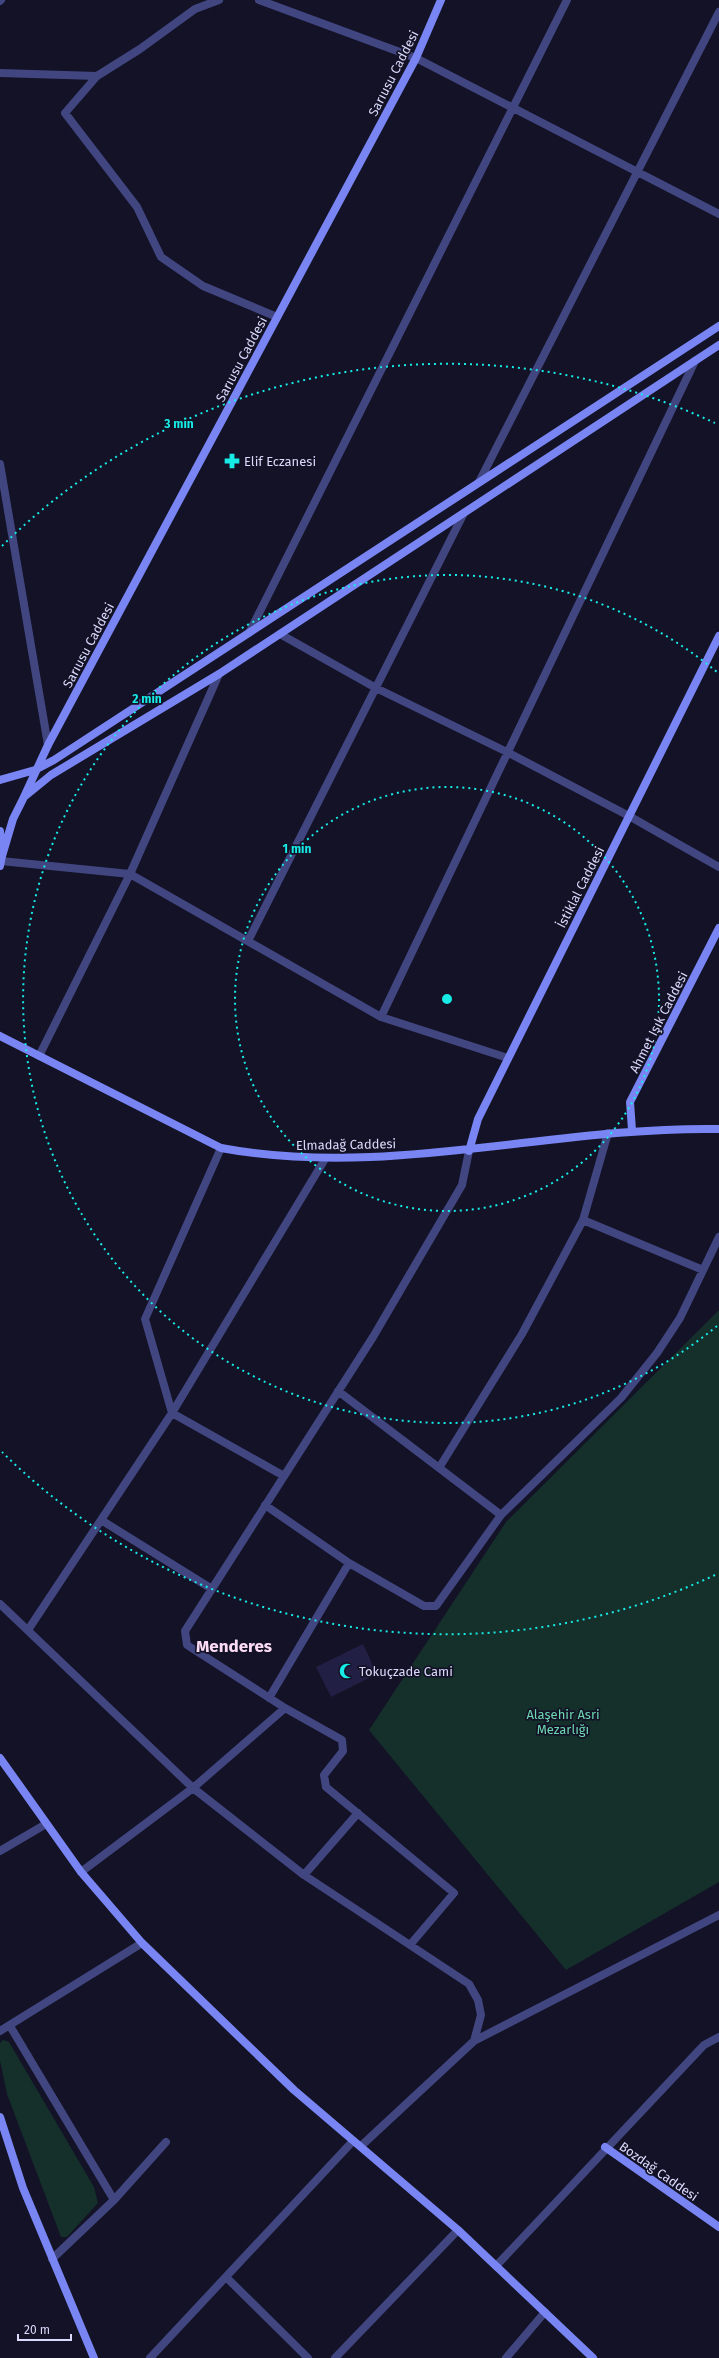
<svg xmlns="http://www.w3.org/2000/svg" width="719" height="2358" viewBox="0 0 719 2358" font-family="'Fira Sans',sans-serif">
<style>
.green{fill:#15302b}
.building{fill:#221f45}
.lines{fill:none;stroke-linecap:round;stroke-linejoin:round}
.street{stroke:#414681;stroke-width:8}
.secondary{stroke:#7985f3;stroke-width:8}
.ring{fill:none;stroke:#17ebe6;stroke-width:2;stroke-dasharray:2 4}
.labels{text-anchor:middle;stroke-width:3.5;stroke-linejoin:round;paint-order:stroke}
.street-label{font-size:13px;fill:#dadafc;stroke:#131226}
.poi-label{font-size:13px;fill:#dadafc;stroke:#131226;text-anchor:start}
.park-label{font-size:13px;fill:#6cd6af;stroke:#131226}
.district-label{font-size:17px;font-weight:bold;fill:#fcdcf4;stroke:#131226}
.centre{fill:#17ebe6;stroke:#131226;stroke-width:2}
.ring-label{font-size:12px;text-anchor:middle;font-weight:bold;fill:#17ebe6;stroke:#131226;stroke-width:3.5;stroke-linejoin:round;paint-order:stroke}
</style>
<rect width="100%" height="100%" fill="#131226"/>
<!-- green -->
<path class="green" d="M719,1310V1882L566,1970L369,1730L506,1522Z
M3,2040L9,2042L94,2187L98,2203L67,2237H61L7,2094L0,2060V2043Z"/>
<!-- building -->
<path class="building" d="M363,1644L377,1674L331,1697L316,1667Z"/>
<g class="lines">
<!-- street -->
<path class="street" d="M219,0L195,9L140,49L97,76L65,113L137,207L161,257L203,286L277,317
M259,0L416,58L719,214
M0,1L1,0
M0,73L97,76
M0,464L48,745
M479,482L719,12
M249,633L567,0
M280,634L376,688L507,752L629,816L719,867
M1,861L130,874L381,1017L508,1058
M248,941L464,513
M381,1017L695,361
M39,1056L130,874L219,674
M221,1148L145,1319L172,1413L284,1476
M583,1220L703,1270
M338,1391L501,1515
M439,1468L522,1334L583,1220L608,1133
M265,1505L349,1563L424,1606H436L501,1515L621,1398L657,1353L680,1318L719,1237
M101,1520L212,1589
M0,1604L193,1788L304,1875L469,1984L478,2000L481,2015L474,2041L361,2146
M28,1630L172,1413L325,1159
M269,1698L349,1563
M0,1851L46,1824
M81,1872L193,1788L285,1708
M304,1875L358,1813
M410,1945L454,1893L326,1787L324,1775L343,1751L342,1740L285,1708L187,1645L185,1631L373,1337L462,1185L469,1151
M10,2026L114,2200
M0,2031L142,1943
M474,2041L719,1915
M52,2259L114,2200L166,2142
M496,2266L704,2045L719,2037
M226,2277L308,2358
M150,2358L353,2141
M335,2358L458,2230
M506,2358L545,2312"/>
<!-- secondary -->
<path class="secondary" d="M0,780L35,770L54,760L719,326
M24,797L48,745L416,58L441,0
M0,831L2,856L0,866
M2,856L13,819L24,797L51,775L219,674L719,345
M0,1036L221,1148C387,1179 553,1126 719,1129
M632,1130L630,1102L719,928
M469,1151L478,1119L719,636
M0,1758L81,1872L142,1943L294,2090L458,2230L593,2358
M0,2117L23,2188L94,2358
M605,2147L719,2227"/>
</g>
<!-- distance rings -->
<g class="ring">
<circle cx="447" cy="999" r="212"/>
<path d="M717 1326A424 424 0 1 1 717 672"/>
<path d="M715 1575A635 635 0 0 1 2 1452M2 546A635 635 0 0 1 715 423"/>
</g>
<!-- icons -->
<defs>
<symbol id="pharmacy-bare" viewBox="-9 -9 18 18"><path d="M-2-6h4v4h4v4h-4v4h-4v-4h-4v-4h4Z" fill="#17ebe6" stroke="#131226" stroke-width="2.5" paint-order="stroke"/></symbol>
<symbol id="mosque-bare" viewBox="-9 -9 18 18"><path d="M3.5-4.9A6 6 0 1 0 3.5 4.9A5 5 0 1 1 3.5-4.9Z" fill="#17ebe6" stroke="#131226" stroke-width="2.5" paint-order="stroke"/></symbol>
</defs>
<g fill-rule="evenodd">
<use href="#pharmacy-bare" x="221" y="450" width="22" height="22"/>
<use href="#mosque-bare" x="336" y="1660" width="22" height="22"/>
</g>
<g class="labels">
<!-- street labels -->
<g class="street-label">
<text transform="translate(393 73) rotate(-63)" y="5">Sarıusu Caddesi</text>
<text transform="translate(241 359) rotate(-62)" y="5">Sarıusu Caddesi</text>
<text transform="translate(88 645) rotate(-62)" y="5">Sarıusu Caddesi</text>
<text transform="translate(580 887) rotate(-63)" y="5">İstiklal Caddesi</text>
<text transform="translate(658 1022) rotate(-63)" y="5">Ahmet Işık Caddesi</text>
<text transform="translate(346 1144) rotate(-1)" y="5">Elmadağ Caddesi</text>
<text transform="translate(659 2171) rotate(35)" y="5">Bozdağ Caddesi</text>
</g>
<!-- poi labels -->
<g class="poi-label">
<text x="244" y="466">Elif Eczanesi</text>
<text x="359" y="1676">Tokuçzade Cami</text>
</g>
<!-- park labels -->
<g class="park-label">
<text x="563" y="1719">Alaşehir Asri<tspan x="563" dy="15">Mezarlığı</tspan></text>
</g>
<!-- district labels -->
<g class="district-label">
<text x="234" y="1652">Menderes</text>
</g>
</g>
<circle cx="447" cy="999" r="6" class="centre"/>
<g class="ring-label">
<text x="179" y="428">3 min</text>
<text x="147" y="703">2 min</text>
<text x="297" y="853">1 min</text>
</g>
<!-- scale -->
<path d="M18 2334v6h53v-6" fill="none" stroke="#dadafc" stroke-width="2"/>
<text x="24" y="2334" font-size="12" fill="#dadafc" stroke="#131226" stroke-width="3" paint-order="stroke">20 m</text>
</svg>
